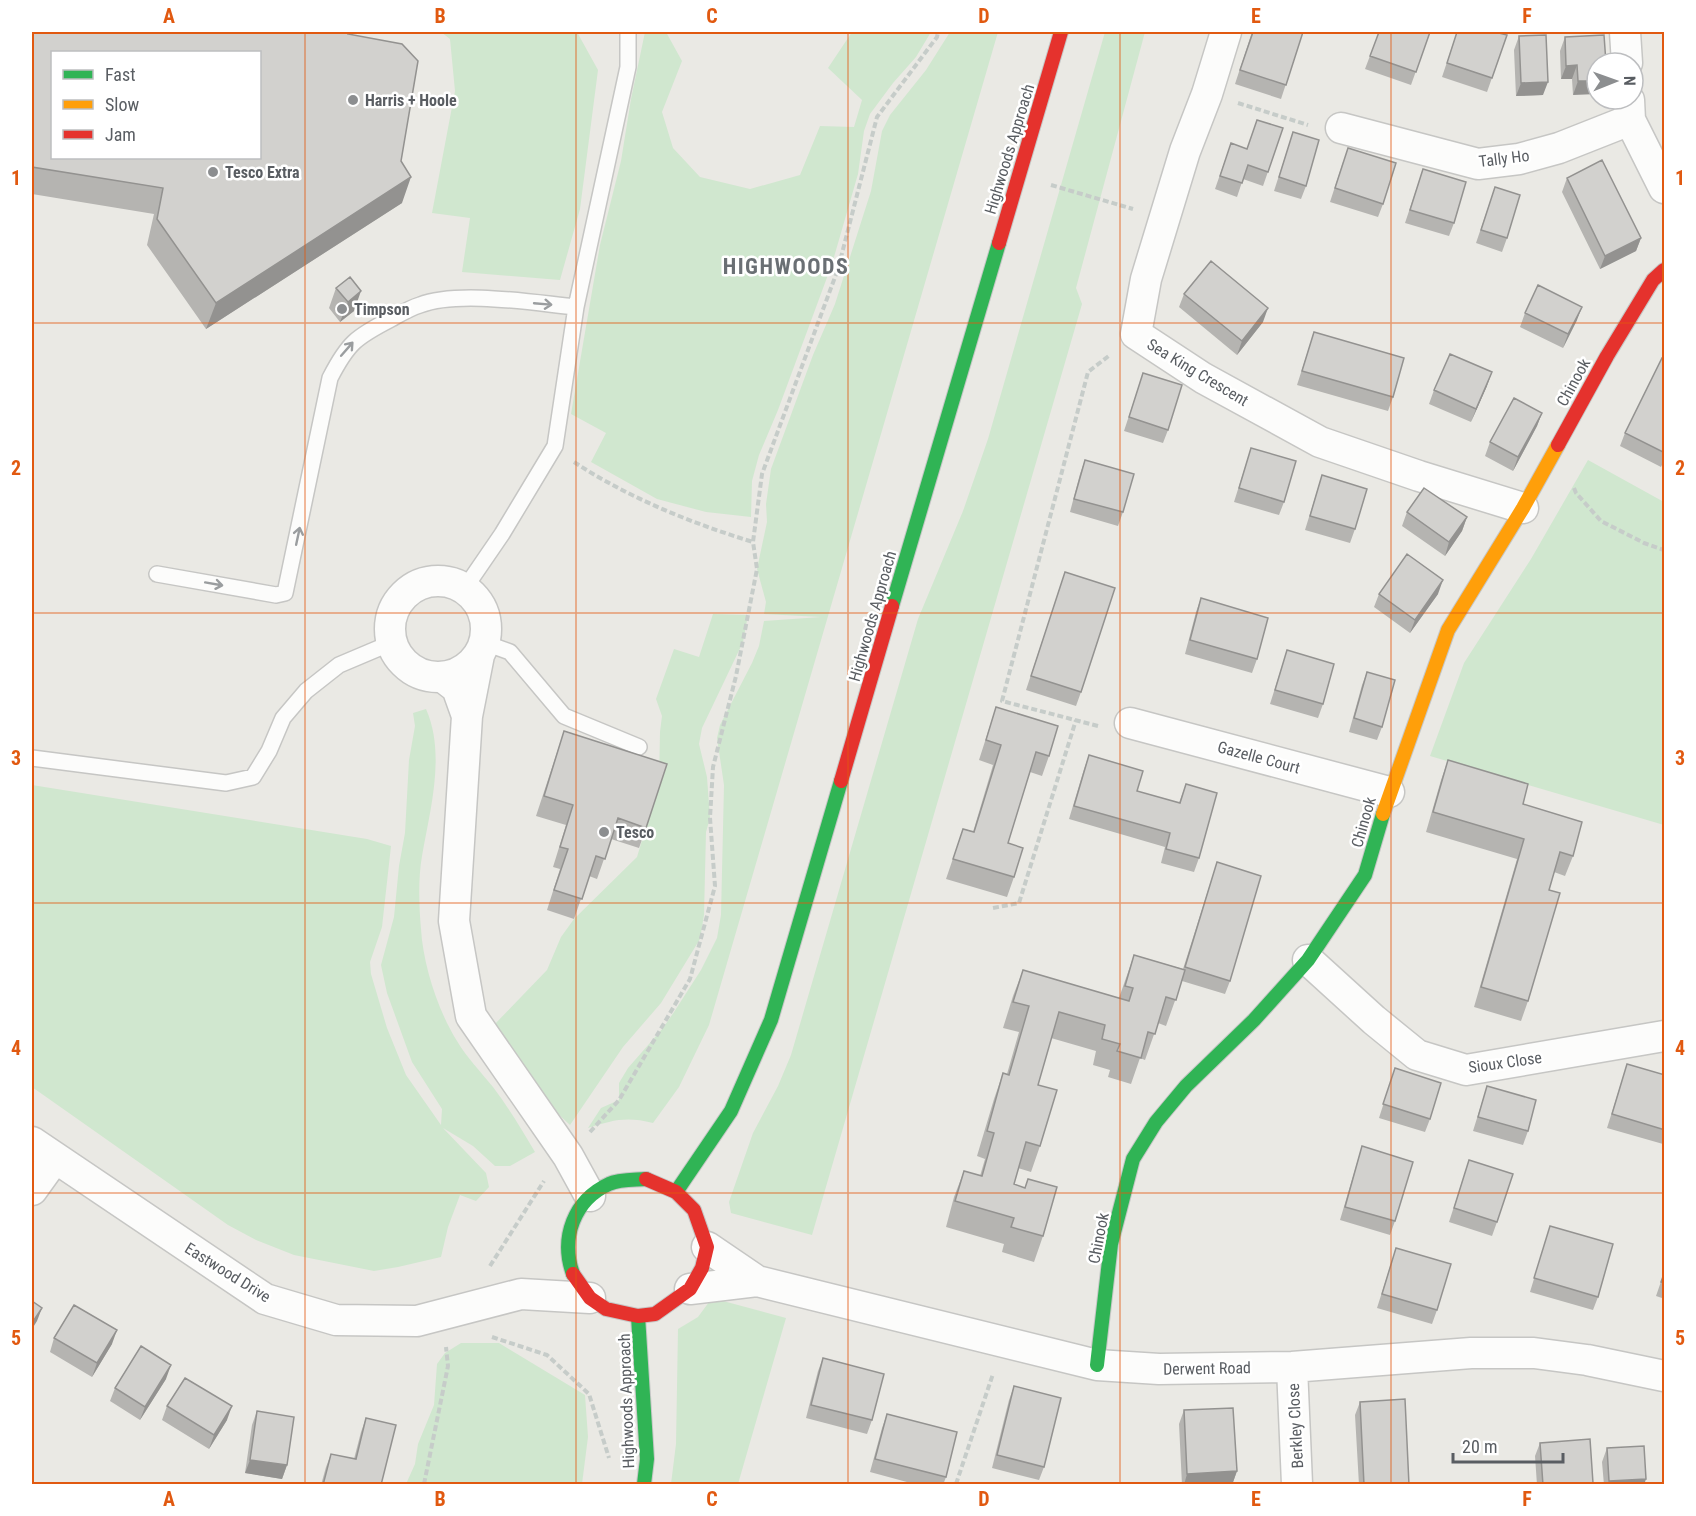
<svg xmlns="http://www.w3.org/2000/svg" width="1696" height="1516" viewBox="0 0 1696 1516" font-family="'Roboto Condensed',sans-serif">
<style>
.green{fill:#d0e7cf}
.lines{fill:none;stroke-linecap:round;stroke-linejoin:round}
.lane-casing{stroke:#c6c6c4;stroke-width:18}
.street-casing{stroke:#c6c6c4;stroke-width:33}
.fast-casing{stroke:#c6c7c6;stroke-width:16}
.slow-casing{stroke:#c6c7c6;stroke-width:16}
.jam-casing{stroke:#c6c7c6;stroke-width:16}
.path{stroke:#c6ccc9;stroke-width:4;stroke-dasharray:6 3;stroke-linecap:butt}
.lane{stroke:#fcfcfb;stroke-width:15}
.street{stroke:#fcfcfb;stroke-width:30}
.fast{stroke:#30b455;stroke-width:14}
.slow{stroke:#ff9f0a;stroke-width:14}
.jam{stroke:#e5322d;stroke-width:14}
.wall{fill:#b5b4b1}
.shaded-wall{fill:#939290}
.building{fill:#d2d1ce;stroke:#939290;stroke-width:1.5;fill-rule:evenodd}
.oneway{stroke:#9a9d9f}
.grid{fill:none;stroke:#e15910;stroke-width:1.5;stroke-opacity:0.55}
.poi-dot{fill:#8c8e90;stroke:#fff;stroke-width:2}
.labels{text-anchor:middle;stroke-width:5;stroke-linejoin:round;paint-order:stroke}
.poi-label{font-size:16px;font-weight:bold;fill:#595d62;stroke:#fff;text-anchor:start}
.street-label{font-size:16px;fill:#595d62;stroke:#fff}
.district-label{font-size:22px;font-weight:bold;letter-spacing:1.5px;fill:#6a6f74;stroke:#fff}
.neatline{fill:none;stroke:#e15910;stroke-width:2}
.grid-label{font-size:20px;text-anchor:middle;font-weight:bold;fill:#e15910}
</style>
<rect width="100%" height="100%" fill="#eae9e4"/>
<!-- green -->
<path class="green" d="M441,32H577L598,70L580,209L560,280L462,272L470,218L432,213L455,91L450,39Z
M645,32H666L682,61L662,112L673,148L700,177L750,189L800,175L820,126L854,127L862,100L828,68L852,32H931L916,57L893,83L870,114L864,131L858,174L832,264L778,410L759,455L752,481L751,517L706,512L657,499L591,462L606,433L571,414L600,245L621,161L631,99Z
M950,32H998L709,1025L679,1087L653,1123C627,1116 612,1120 588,1128L601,1108L619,1100V1083L628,1068L663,1028L674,1012L701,970L717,938L721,915L724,785L717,738L720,725L752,663L759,646L764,621L821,617L764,614L766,602L757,569L767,522L766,504L771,469L813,355L835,304L871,191L882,131L890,115L926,70Z
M1105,32H1145L1076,288L1082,304L812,1235L731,1213L729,1202L753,1133L778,1086L791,1055L918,619L963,511L988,439Z
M1588,460L1664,502V825L1430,756L1464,663L1531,559Z
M713,614L748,615L743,642L702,728L699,744L707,777L710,818L706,832L704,915L700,939L661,1003L623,1047L570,1125L555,1111L505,1051L494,1025L547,970L561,937L574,919L637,857L659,784L660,732L662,716L656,699L674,649L699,657Z
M426,709C446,754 430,810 422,856C418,879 419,906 421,929C423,964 438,1011 457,1041C467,1058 481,1072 493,1087C509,1108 522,1130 535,1152L510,1166H495L473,1146L443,1128L486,1173L489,1187L476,1201L460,1195L448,1227L441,1257L398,1267L374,1271L294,1255L256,1240L228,1225L32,1087V785L367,839L391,846L382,927L370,962L371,974L387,1028L406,1075L441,1125L442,1109L412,1062L387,993L381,965L394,917L399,866L405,833L409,760L415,726L413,713Z
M712,1298L786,1318L738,1484H671L676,1444L678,1329L698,1317Z
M461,1343H499L585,1395L588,1437L582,1484H406L415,1464L418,1444L434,1405L437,1364L445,1353Z"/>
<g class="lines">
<defs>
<path id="lane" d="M157,574L276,595L285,593L330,378C348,343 356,337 391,319C400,314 410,308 420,305C458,290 534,303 576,307
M465,588L502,534L555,446L576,307L628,67V32
M485,643L510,652L564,716L639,747
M32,758L226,783L253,777L269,751L283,718L306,691L339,665L391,643"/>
<path id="street" d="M1226,32L1207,94L1185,151L1146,279L1136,334L1203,378L1320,442L1419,476L1523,508
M1625,32L1627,63
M1629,100L1630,120L1664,188
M1341,128L1478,164L1519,159L1559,148L1630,120
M390 629a48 48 0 1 1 96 0a48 48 0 1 1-96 0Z
M444,678L457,688L467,716L479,655
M467,716L454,921L471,1016L568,1156L590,1196
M1130,723L1389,792
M1308,960L1374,1020L1417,1055L1466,1070L1664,1036
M32,1142L265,1299L336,1320L417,1321L521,1294L590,1298
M32,1190L55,1158
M707,1247L757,1281L1097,1365L1159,1369L1292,1367L1471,1353H1534L1587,1360L1664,1376
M690,1289L757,1281
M1292,1367L1297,1484"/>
<path id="fast" d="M892,606L999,243
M676,1192L731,1111L771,1020L841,781
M573,1274C560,1238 574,1200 609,1184C619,1179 635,1180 646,1179
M638,1316L647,1459L644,1484
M1097,1365L1111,1244L1133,1159L1156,1122L1186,1086L1254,1020L1308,960L1365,875L1383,814"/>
<path id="slow" d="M1383,814L1448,630L1523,508L1558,445"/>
<path id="jam" d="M999,243L1061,32
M1558,445L1607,356L1653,280L1664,270
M841,781L892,606
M573,1274L590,1298L606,1309L638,1316L655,1314L690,1289L702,1268L707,1247L694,1210L676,1192L646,1179"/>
</defs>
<!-- lane casing -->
<use href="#lane" class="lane-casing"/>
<!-- street casing -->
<use href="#street" class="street-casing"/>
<!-- fast casing -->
<use href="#fast" class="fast-casing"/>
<!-- slow casing -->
<use href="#slow" class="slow-casing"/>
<!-- jam casing -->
<use href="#jam" class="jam-casing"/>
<!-- path -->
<path class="path" d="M1238,103L1308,125
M1051,185L1133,209
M574,462C629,498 691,523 753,542
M1574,488L1576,493L1601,521L1644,543L1664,550
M1098,726L1002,701L1088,372L1110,355
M993,908L1019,903L1076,720
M590,1132L619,1100L690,979L715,886L710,818L713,767L736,676L757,569L753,542L762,474L838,269L877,117L937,37L938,32
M490,1266L544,1181
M492,1337L547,1355L589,1394L609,1458
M424,1484L448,1366L446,1347
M956,1484L993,1374"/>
<!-- lane -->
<use href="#lane" class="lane"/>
<!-- street -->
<use href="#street" class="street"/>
<!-- fast -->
<use href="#fast" class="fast"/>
<!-- slow -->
<use href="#slow" class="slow"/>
<!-- jam -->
<use href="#jam" class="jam"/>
</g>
<!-- wall -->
<path class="wall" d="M32,32L348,34L401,161L402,203L206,329L147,245L154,214L32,194Z
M1252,32H1303L1281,99L1235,84Z
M1379,32H1430L1411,85L1365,69Z
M1457,32L1507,35L1487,92L1442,77Z
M1519,36L1543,95L1516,96L1514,50Z
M1565,37L1606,63L1573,95L1572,79H1561L1560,51Z
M1283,128L1263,186L1243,179L1237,197L1215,189L1231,143L1247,149Z
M1293,132L1306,186L1301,199L1274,191Z
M1343,162L1383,204L1378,217L1330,202Z
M1423,169L1454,223L1449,236L1405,223Z
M1567,178L1641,238L1636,251L1600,269L1562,192Z
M1495,187L1507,238L1502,252L1476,243Z
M350,277L354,311L340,322L329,308L336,288Z
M1184,294L1263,322L1237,355L1179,307Z
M1525,313L1577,320L1563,348L1520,327Z
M1314,332L1393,397L1388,411L1297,385Z
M1665,359V459L1661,467L1620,446L1625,433Z
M1143,373L1168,430L1163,443L1124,431Z
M1487,386L1471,422L1429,404L1434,390Z
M1542,413L1537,426L1513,471L1485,456L1490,442Z
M1251,448L1284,502L1279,515L1234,502Z
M1085,460L1123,512L1118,526L1070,512L1080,474Z
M1322,475L1355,529L1350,543L1305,530Z
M1407,512L1467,517L1462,531L1445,556L1402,526Z
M1065,572L1081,692L1076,706L1026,690Z
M1379,594H1438L1410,633L1374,607Z
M1201,598L1257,659L1252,673L1185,654L1196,612Z
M1287,650L1323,704L1318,718L1270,704Z
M1367,672L1382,727L1377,740L1349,732L1362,685Z
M996,707L1049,756L1042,776L1030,772L1008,843L1014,877L1007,897L946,879L963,829L973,832L993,765L979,760Z
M564,731L646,828L639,848L611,839L597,879L589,876L574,919L547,910L560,869L553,867L566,825L536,816Z
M1089,755L1137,791L1179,803L1186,784L1199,858L1194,872L1161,863L1165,847L1069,819L1084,769Z
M1448,760L1523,804L1573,856L1565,876L1554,872L1549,890L1528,1001L1521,1021L1474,1007L1517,859L1426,832L1441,780Z
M1217,862L1230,981L1225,994L1182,981L1166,1026L1158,1023L1145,1060L1140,1058L1131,1084L1108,1077L1110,1070L1093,1065L1096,1051L1051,1038L1038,1085L1040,1146L1031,1172L1018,1168L1014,1184L1043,1236L1034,1262L1002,1252L1004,1244L946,1227L954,1197L964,1171L980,1176L985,1159L977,1156L994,1099L1003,1073L1007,1074L1019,1032L1003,1028L1013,996L1023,970L1119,998L1134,955L1183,969Z
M1627,1064L1665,1075V1140L1663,1144L1607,1128Z
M1395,1068L1430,1119L1425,1132L1379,1118Z
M1487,1086L1528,1131L1523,1145L1473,1131Z
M1362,1146L1395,1221L1390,1235L1340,1220Z
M1469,1160L1497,1222L1492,1236L1449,1222Z
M1550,1226L1598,1297L1593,1310L1530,1292Z
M1396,1248L1437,1310L1432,1324L1377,1308Z
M1665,1270V1299L1656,1296Z
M54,1338L112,1344L92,1377L50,1352Z
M823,1358L872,1420L867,1434L806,1418L818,1371Z
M166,1379L140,1420L110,1401L115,1388Z
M1014,1386L1044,1467L1039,1480L992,1468L1009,1400Z
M1360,1402L1409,1485H1359L1355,1415Z
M167,1406L227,1420L209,1449L162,1420Z
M1184,1410L1237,1471L1232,1485H1182L1179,1424Z
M257,1411L287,1465L282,1479L245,1473L252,1425Z
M887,1414L946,1477L943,1485H918L870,1472L882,1428Z
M366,1418L381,1485H321L326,1467L331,1454L354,1459L361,1432Z
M1540,1443L1593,1483L1592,1485H1537L1535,1456Z
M1607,1448L1644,1485H1604L1602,1462Z"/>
<!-- shaded-wall -->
<path class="shaded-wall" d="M1577,65L1572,79H1561L1566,66Z
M1578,81H1597V94L1573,95Z
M1548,82L1543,95L1516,96L1521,83Z
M411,177L402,203L206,329L216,303Z
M1641,238L1636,251L1600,269L1605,256Z
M361,291L354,311L340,322L348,302Z
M1582,307L1577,320L1563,348L1568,334Z
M1268,308L1263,322L1237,355L1242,341Z
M1492,372L1487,386L1471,422L1476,409Z
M1542,413L1537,426L1513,471L1518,457Z
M1467,517L1462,531L1445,556L1449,542Z
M1443,580L1438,594L1410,633L1415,620Z
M42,1308L37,1321L32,1329V1323Z
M117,1330L112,1344L92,1377L97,1363Z
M171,1365L166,1379L140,1420L145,1407Z
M232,1406L227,1420L209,1449L214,1435Z
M250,1460L287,1465L282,1479L245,1473Z
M1237,1471L1232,1485H1184L1187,1474Z
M1646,1479L1644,1485H1608L1609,1481Z"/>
<!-- building -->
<path class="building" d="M32,32H349L348,34L402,44L418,61L401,161L411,177L216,303L157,219L163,188L32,167ZM52,52H260V158H52Z
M1253,32H1303L1286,85L1240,70Z
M1379,32H1430L1416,72L1370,56Z
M1457,32H1495L1507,35L1492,78L1447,63Z
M1546,35L1548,82L1521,83L1519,36Z
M1604,35L1606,63H1597V81H1578L1577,65L1566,66L1565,37Z
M1257,120L1283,128L1268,172L1248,165L1242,183L1220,176L1231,143L1247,149Z
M1293,132L1319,140L1306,186L1279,177Z
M1348,148L1396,163L1383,204L1335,188Z
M1602,160L1641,238L1605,256L1567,178Z
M1423,169L1466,182L1454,223L1410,210Z
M1495,187L1520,195L1507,238L1481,230Z
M1211,261L1268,308L1242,341L1184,294Z
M350,277L361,291L348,302L336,288Z
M1538,285L1582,307L1568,334L1525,313Z
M1314,332L1404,358L1393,397L1302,371Z
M1450,354L1492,372L1476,409L1434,390Z
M1662,358L1665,359V453L1625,433Z
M1143,373L1182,385L1168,430L1129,417Z
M1514,398L1542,413L1518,457L1490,442Z
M1251,448L1296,461L1284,502L1239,488Z
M1085,460L1134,474L1123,512L1074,499Z
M1322,475L1367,489L1355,529L1310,516Z
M1424,488L1467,517L1449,542L1407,512Z
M1407,554L1443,580L1415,620L1379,594Z
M1065,572L1115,588L1081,692L1031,676Z
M1201,598L1268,618L1257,659L1190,640Z
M1287,650L1334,664L1323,704L1275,690Z
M1367,672L1395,680L1382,727L1354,718Z
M996,707L1058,726L1049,756L1036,752L1008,843L1023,848L1014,877L953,859L963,829L974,832L1001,745L986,740Z
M564,731L667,764L646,828L618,818L605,859L596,856L582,899L554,890L568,849L560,847L573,805L544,796Z
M1089,755L1143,771L1137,791L1180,803L1186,784L1217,793L1199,858L1166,849L1170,833L1074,806Z
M1448,760L1528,784L1523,804L1582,822L1573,856L1560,852L1549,890L1560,893L1528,1001L1481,987L1524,839L1433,812Z
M1217,862L1261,876L1230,981L1185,967Z
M1134,955L1185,970L1176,1000L1166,997L1155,1034L1148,1032L1141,1058L1117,1051L1120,1044L1102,1039L1105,1025L1059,1012L1038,1085L1057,1090L1040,1146L1026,1142L1014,1184L1025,1188L1028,1179L1057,1187L1043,1236L1011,1227L1014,1218L955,1201L964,1171L982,1176L994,1133L987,1131L1003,1073L1009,1075L1029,1006L1013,1002L1023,970L1129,1001L1133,988L1125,986Z
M1627,1064L1665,1075V1130L1612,1114Z
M1395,1068L1441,1083L1430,1119L1383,1104Z
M1487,1086L1536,1100L1528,1131L1478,1117Z
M1362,1146L1413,1162L1395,1221L1345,1207Z
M1469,1160L1513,1174L1497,1222L1454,1208Z
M1550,1226L1613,1244L1598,1297L1534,1278Z
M1396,1248L1451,1264L1437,1310L1382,1294Z
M1665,1271V1283L1661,1282Z
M32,1301L42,1308L32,1323Z
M74,1305L117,1330L97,1363L54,1338Z
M141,1346L171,1365L145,1407L115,1388Z
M823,1358L884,1374L872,1420L811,1405Z
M185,1378L232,1406L214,1435L167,1406Z
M1014,1386L1061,1398L1044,1467L997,1455Z
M1405,1399L1409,1485H1364L1360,1402Z
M1233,1408L1237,1471L1187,1474L1184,1410Z
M257,1411L294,1417L287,1465L250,1460Z
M887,1414L957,1432L946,1477L875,1459Z
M366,1418L396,1425L381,1485H323L331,1454L356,1459Z
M1590,1439L1593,1483L1573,1485H1543L1540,1443Z
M1644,1446L1646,1479L1609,1481L1607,1448Z"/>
<!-- one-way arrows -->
<defs><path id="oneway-shaft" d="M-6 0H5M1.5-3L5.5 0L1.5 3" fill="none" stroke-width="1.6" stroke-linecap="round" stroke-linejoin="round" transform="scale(1.5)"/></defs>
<g class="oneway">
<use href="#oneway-shaft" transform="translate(543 304) rotate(5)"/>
<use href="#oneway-shaft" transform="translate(347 349) rotate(-49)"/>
<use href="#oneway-shaft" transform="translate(298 536) rotate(-78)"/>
<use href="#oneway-shaft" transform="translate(214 584) rotate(10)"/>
</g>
<!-- grid -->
<path class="grid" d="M305,32V1484M576,32V1484M848,32V1484M1120,32V1484M1391,32V1484M32,323H1664M32,613H1664M32,903H1664M32,1193H1664"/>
<!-- markers -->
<g class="poi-dot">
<circle cx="353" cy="100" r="6"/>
<circle cx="213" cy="172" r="6"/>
<circle cx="342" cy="309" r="6"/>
<circle cx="604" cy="832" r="6"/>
</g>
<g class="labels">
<!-- poi labels -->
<g class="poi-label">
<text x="365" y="106">Harris + Hoole</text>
<text x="225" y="178">Tesco Extra</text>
<text x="354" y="315">Timpson</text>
<text x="616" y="838">Tesco</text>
</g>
<!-- street labels -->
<g class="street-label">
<text transform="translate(1009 149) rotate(-73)" y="6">Highwoods Approach</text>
<text transform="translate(1504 158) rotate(-7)" y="6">Tally Ho</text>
<text transform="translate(1198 372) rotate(31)" y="6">Sea King Crescent</text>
<text transform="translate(1573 382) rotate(-61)" y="6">Chinook</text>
<text transform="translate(872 616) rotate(-74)" y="6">Highwoods Approach</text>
<text transform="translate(1259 757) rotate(15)" y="6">Gazelle Court</text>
<text transform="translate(1363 822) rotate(-74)" y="6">Chinook</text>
<text transform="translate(1505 1062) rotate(-8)" y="6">Sioux Close</text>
<text transform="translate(1098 1238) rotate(-79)" y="6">Chinook</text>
<text transform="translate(228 1272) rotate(32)" y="6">Eastwood Drive</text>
<text transform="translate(1207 1368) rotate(-1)" y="6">Derwent Road</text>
<text transform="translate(626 1401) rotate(-92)" y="6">Highwoods Approach</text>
<text transform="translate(1295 1426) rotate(-93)" y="6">Berkley Close</text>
</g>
<!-- district labels -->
<g class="district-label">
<text x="786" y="274">HIGHWOODS</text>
</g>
</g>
<!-- border -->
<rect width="1696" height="1516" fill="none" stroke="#ffffff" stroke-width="66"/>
<!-- legend -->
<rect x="51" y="51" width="210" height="108" fill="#ffffff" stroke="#bdbec0" stroke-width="1.5"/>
<rect x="63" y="70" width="30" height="9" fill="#30b455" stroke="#bdbec0" stroke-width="1.5"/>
<text x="105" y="81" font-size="18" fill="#595d62">Fast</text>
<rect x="63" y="100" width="30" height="9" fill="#ff9f0a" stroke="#bdbec0" stroke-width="1.5"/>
<text x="105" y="111" font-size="18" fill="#595d62">Slow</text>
<rect x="63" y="130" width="30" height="9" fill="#e5322d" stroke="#bdbec0" stroke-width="1.5"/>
<text x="105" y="141" font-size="18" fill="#595d62">Jam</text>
<!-- north arrow -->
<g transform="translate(1615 81) rotate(89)"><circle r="28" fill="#ffffff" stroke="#bdbec0" stroke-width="1.5"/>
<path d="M0-4.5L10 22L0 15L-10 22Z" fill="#8c8e90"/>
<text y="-9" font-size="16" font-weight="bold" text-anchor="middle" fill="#595d62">N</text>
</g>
<!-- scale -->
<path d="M1453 1453v9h110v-9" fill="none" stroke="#595d62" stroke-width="3"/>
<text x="1462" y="1453" font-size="18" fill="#595d62" stroke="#ffffff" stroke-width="4.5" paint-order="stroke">20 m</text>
<rect x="33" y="33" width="1630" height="1450" class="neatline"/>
<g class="grid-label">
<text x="169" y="23">A</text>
<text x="440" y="23">B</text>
<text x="712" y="23">C</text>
<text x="984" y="23">D</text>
<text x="1256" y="23">E</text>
<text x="1527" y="23">F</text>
<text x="16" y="185">1</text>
<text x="1680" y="185">1</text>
<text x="16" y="475">2</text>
<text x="1680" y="475">2</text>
<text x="16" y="765">3</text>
<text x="1680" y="765">3</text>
<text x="16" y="1055">4</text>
<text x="1680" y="1055">4</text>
<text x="16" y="1345">5</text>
<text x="1680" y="1345">5</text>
<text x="169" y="1506">A</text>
<text x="440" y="1506">B</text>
<text x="712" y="1506">C</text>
<text x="984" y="1506">D</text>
<text x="1256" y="1506">E</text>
<text x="1527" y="1506">F</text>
</g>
</svg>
